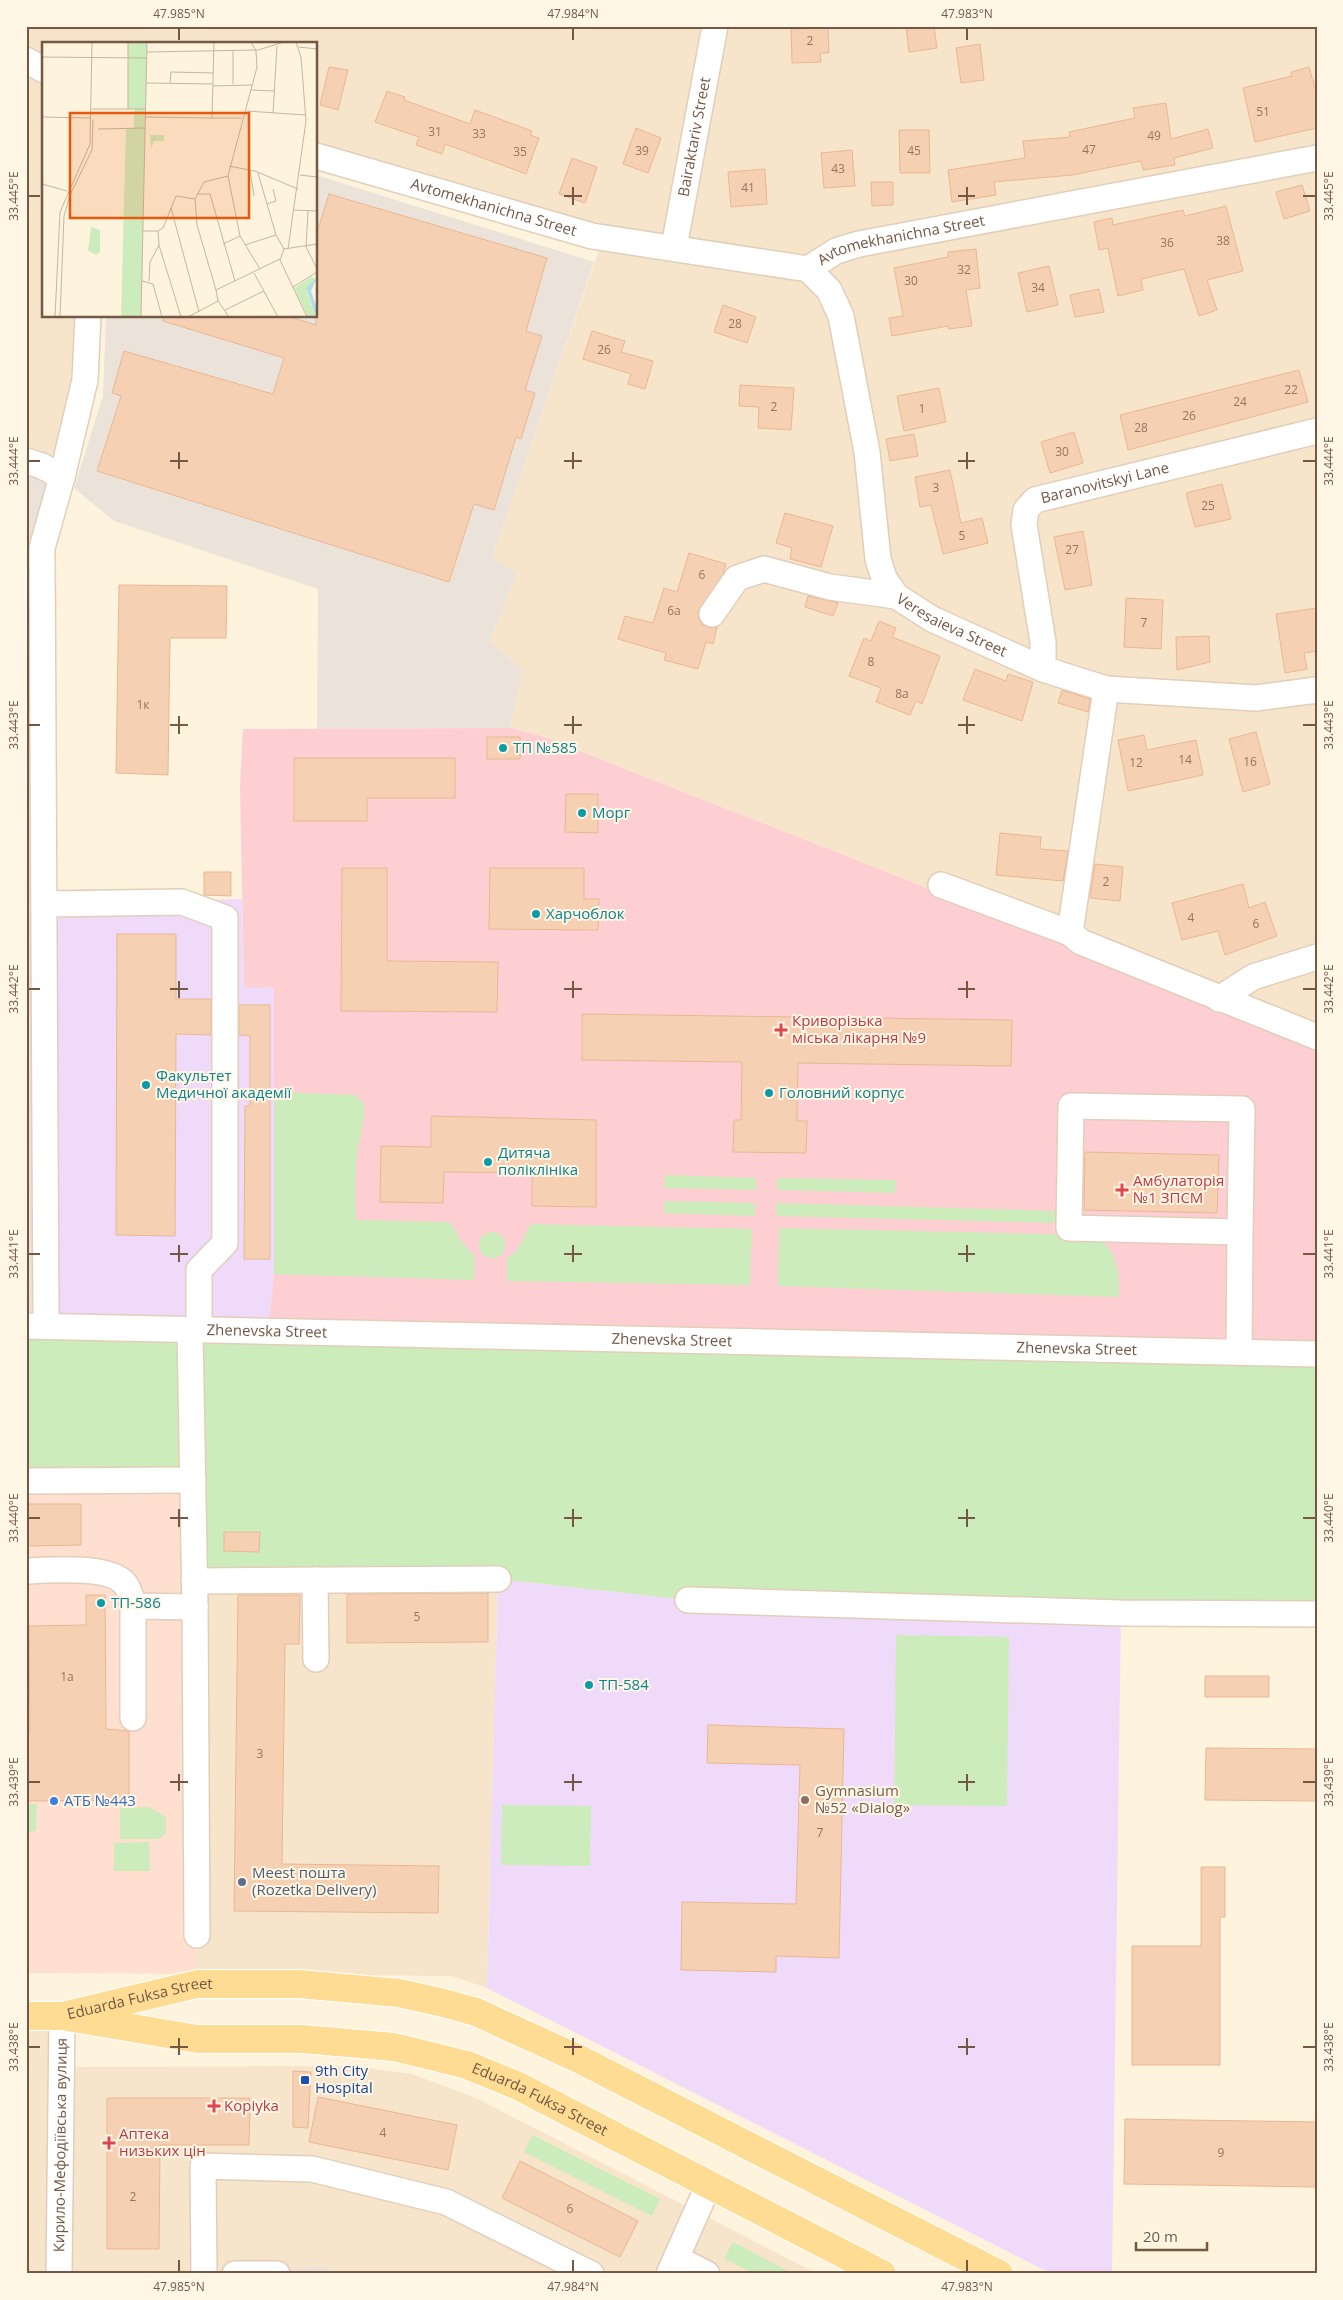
<svg xmlns="http://www.w3.org/2000/svg" width="1343" height="2300" viewBox="0 0 1343 2300" font-family="'Open Sans',sans-serif">
<style>
.residential{fill:#f6e5cb}
.commercial{fill:#ffe0d0}
.industrial{fill:#ebe3da}
.education{fill:#f0dafa}
.medical{fill:#fdcfd3}
.green{fill:#cdecbb}
.building{fill:#f6d0b3;stroke:#eab792}
.lines{fill:none;stroke-linecap:round;stroke-linejoin:round}
.minor-casing{stroke:#e2ceb9;stroke-width:28}
.major-casing{stroke:#fff;stroke-width:30}
.minor{stroke:#fff;stroke-width:25}
.major{stroke:#ffdc93;stroke-width:28}
.ticks{fill:none;stroke:#755844;stroke-width:2}
.culture-dot{fill:#0f9aa8;stroke:#fff6e5;stroke-width:2}
.health-dot{fill:#e0444e;stroke:#fff6e5;stroke-width:2}
.education-dot{fill:#8d6e63;stroke:#fff6e5;stroke-width:2}
.shop-dot{fill:#3f7fe0;stroke:#fff6e5;stroke-width:2}
.service-dot{fill:#5c6f8a;stroke:#fff6e5;stroke-width:2}
.transit-dot{fill:#1a4fb4;stroke:#fff6e5;stroke-width:2}
.labels{text-anchor:middle;stroke-width:4;stroke-linejoin:round;paint-order:stroke}
.number-label{font-size:12px;fill:#957660}
.street-label{font-size:15px;fill:#755844;stroke:#fff6e5}
.culture-label{font-size:15px;fill:#0d838f;stroke:#fff6e5;text-anchor:start}
.health-label{font-size:15px;fill:#be3a42;stroke:#fff6e5;text-anchor:start}
.education-label{font-size:15px;fill:#785e54;stroke:#fff6e5;text-anchor:start}
.shop-label{font-size:15px;fill:#366cbe;stroke:#fff6e5;text-anchor:start}
.service-label{font-size:15px;fill:#4e5e75;stroke:#fff6e5;text-anchor:start}
.transit-label{font-size:15px;fill:#164399;stroke:#fff6e5;text-anchor:start}
.inset-road{fill:none;stroke:#c7b5a0;stroke-width:1}
.view{fill:#e8590c;fill-opacity:0.15;stroke:#e8590c;stroke-width:2.5}
.inset-edge{fill:none;stroke:#755844;stroke-width:2.5}
.neatline{fill:none;stroke:#755844;stroke-width:2}
.ticks-label{font-size:12px;text-anchor:middle;fill:#755844}
</style>
<rect width="100%" height="100%" fill="#fef3dd"/>
<!-- residential -->
<path class="residential" d="M26,26H1317V1042L542,736L510,728L523,670L490,641L517,573L492,558L603,238L316,156V44H44V316H88L62,477L26,461Z
M498,1579L487,1988L452,1976L197,1974L194,1581Z
M26,2016H62V2067L353,2066L412,2074L476,2098L818,2274H343L325,2266L289,2269V2274H26Z"/>
<!-- commercial -->
<path class="commercial" d="M193,1480L197,1974L26,1973V1481Z"/>
<!-- industrial -->
<path class="industrial" d="M316,175L594,262L492,558L517,573L490,641L523,670L510,728L317,729L318,589L114,521L74,488L103,396L106,316H316Z
M26,461L62,477L42,548L46,1326H26Z
M325,2266L343,2274H289V2269Z"/>
<!-- education -->
<path class="education" d="M242,899L244,986L274,988V1274L268,1331L46,1326L44,904Z
M498,1579L688,1600L1121,1613L1112,2274H1052L487,1988Z"/>
<!-- medical -->
<path class="medical" d="M510,728L542,736L1317,1042V1353L268,1331L274,1274V988L244,987L240,786L243,729Z"/>
<!-- green -->
<path class="green" d="M274,1092L356,1095L364,1104V1118L357,1152L355,1189L356,1220L448,1222L453,1226L461,1242L475,1256L474,1280L274,1274Z
M665,1175L756,1178V1190L664,1188Z
M777,1178L896,1180L895,1193L777,1190Z
M664,1201L755,1203V1216L664,1213Z
M776,1203L1058,1211L1057,1223L776,1216Z
M531,1224L752,1229L750,1285L507,1281V1257L516,1252Z
M779,1228L1094,1235C1119,1252 1119,1270 1119,1297L778,1286Z
M479 1245a13 13 0 1 1 26 0a13 13 0 1 1-26 0Z
M26,1326L1317,1354V1614L688,1600L498,1579L194,1581L193,1480L26,1481Z
M896,1635L1009,1637L1007,1806L894,1805Z
M26,1804H37L36,1830L26,1835Z
M502,1805L591,1806L590,1866L501,1865Z
M149,1807L166,1817V1834L158,1839H120V1808Z
M149,1842L150,1871H114V1843Z
M532,2135L660,2199L652,2216L524,2152Z
M733,2242L794,2274H754L724,2258Z"/>
<!-- building -->
<path class="building" d="M906,26H934L937,48L909,52Z
M828,28L829,53H820L821,62L792,63L791,29Z
M980,44L984,80L961,83L956,48Z
M329,67L348,70L338,110L320,105Z
M1309,67L1317,94V128L1255,142L1243,88L1292,76L1291,72Z
M387,91L405,97L404,100L470,124L475,110L532,131L530,135L539,138L526,174L445,144L442,154L416,145L419,137L375,122Z
M1166,103L1171,139L1208,129L1213,148L1174,158L1175,165L1143,170L1141,161L1072,175L994,182L996,195L952,202L948,170L1025,158L1023,141L1070,137L1069,132L1135,118L1133,108Z
M636,128L661,138L648,173L623,164Z
M899,130H929L930,173H900Z
M852,150L855,186L824,188L821,153Z
M572,158L597,167L585,203L559,194Z
M765,169L767,204L731,207L728,172Z
M871,182H893V205L872,206Z
M1302,185L1310,211L1284,219L1276,192Z
M329,194L547,258L526,331L542,336L525,390L535,393L521,439L516,437L494,510L474,504L449,582L97,471L121,396L112,393L124,351L273,394L284,358L163,321L164,316H287L316,325V236Z
M1226,206L1243,271L1207,280L1217,310L1199,316L1184,269L1141,279L1143,290L1118,296L1108,248L1099,250L1094,222L1112,218L1113,225L1183,210L1185,216Z
M976,249L980,288L966,290L972,326L949,329L948,326L892,336L889,318L903,316L894,268L948,257V252Z
M1049,266L1058,305L1027,312L1018,273Z
M1099,289L1104,312L1075,317L1070,295Z
M723,305L756,317L747,343L714,332Z
M592,331L625,341L621,352L653,361L645,389L628,384L631,374L583,359Z
M1299,370L1308,402L1128,450L1120,415Z
M740,385L794,388L791,430L758,428L759,407L739,406Z
M939,388L946,422L904,431L897,396Z
M1074,432L1083,463L1050,473L1041,442Z
M914,434L918,456L890,461L886,439Z
M950,470L961,523L982,518L988,543L943,554L931,505L920,507L915,477Z
M1222,484L1231,519L1195,527L1186,493Z
M785,513L833,526L821,567L790,559L792,548L776,543Z
M1083,531L1092,585L1065,590L1054,537Z
M689,553L726,564L723,574L698,612L699,620L703,625L710,628L717,627L713,644L706,642L698,669L664,660L666,653L618,639L625,616L653,623L664,588L677,592Z
M119,585L227,586L226,638H170L168,775L116,773Z
M808,596L838,603L833,616L805,607Z
M1126,598L1163,600L1161,649L1124,647Z
M1317,608V651L1304,653L1307,669L1285,673L1276,614Z
M879,621L896,628L892,637L940,656L922,704L916,701L910,715L876,702L881,688L849,676L864,638L871,641Z
M1209,636L1210,662L1177,670L1176,637Z
M975,669L1006,681L1008,674L1033,682L1022,721L963,700Z
M1062,690L1090,699L1088,712L1058,703Z
M1256,732L1270,784L1243,792L1229,739Z
M1144,735L1147,750L1196,740L1203,775L1128,791L1118,740Z
M487,737H520V759H487Z
M294,758H455V798H367V821H294Z
M566,794H598V833L565,832Z
M1000,833L1041,837L1040,849L1068,851L1063,881L996,875Z
M1095,864L1123,867L1120,901L1090,898Z
M342,868H387V961L498,962L497,1012L341,1011Z
M490,868H584V899H599L598,930L489,929Z
M204,872H231V896L204,895Z
M1243,884L1249,908L1265,902L1277,936L1225,955L1218,931L1182,940L1172,903Z
M117,934H176V999H211V1035L176,1034L175,1236L116,1235Z
M239,1005H270V1259H244L245,1106H250V1036L239,1035Z
M582,1014L1012,1020L1011,1066L798,1063L797,1121H807L806,1153L733,1152L734,1120H741L742,1062L582,1060Z
M431,1116L596,1120V1207L532,1206V1173L444,1172L443,1203L380,1202L381,1146L431,1147Z
M1085,1152L1219,1155L1217,1213L1084,1210Z
M26,1504H81V1545L26,1546Z
M224,1532H260L259,1552L224,1551Z
M488,1593V1642L347,1643V1594Z
M86,1595H105L106,1729L129,1731V1800L26,1801V1732H30L29,1626L86,1625Z
M238,1595H300L299,1644H285L282,1864L439,1866L438,1913L234,1911Z
M1205,1676H1269V1697H1205Z
M708,1725L844,1729L839,1958L776,1956V1972L681,1970L682,1902L796,1904L800,1765L707,1763Z
M1206,1748L1317,1749V1801L1205,1800Z
M1201,1867H1225V1917H1220V2065H1132V1946H1201Z
M293,2071L311,2072L308,2128L293,2127Z
M318,2097L457,2125L448,2170L309,2142Z
M107,2098H250L249,2145H160L159,2249H107Z
M1125,2119L1317,2122V2187L1124,2184Z
M520,2161L638,2221L620,2257L502,2198Z"/>
<g class="lines">
<defs>
<g id="minor">
<path d="M26,60L44,70"/>
<path id="s1" d="M316,156L592,236L808,269L836,251L859,244L1317,158"/>
<path id="s2" d="M674,247L715,26"/>
<path id="s3" d="M808,269L829,290L841,316L867,452L878,559L884,578L896,596L932,619L1043,669L1106,689L1256,698L1317,690"/>
<path d="M26,461L42,466L62,477L85,380L88,316"/>
<path d="M712,614L737,578L764,569L830,587L896,596"/>
<path id="s4" d="M1043,669V642L1024,525L1026,510L1035,500L1317,431"/>
<path d="M1106,689L1070,933L1081,942L1317,1037"/>
<path d="M941,885L1070,933"/>
<path d="M44,904L182,902L225,918V1243L199,1270V1329"/>
<path d="M1219,999L1253,977L1317,957"/>
<path id="s5" d="M26,1326L1317,1354"/>
<path d="M46,1326L42,548L62,477"/>
<path d="M190,1330L195,1607L197,1935"/>
<path d="M1239,1352L1240,1232L1069,1228L1071,1106L1242,1109L1240,1232"/>
<path d="M26,1481L193,1480"/>
<path d="M26,1571C49,1570 110,1565 125,1584C130,1590 131,1598 133,1606V1718"/>
<path d="M315,1580L316,1659"/>
<path d="M194,1581L498,1579"/>
<path d="M688,1600L1121,1613L1317,1614"/>
<path d="M133,1606L195,1607"/>
<path d="M676,2258L707,2274"/>
<path id="s6" d="M59,2274L62,2016"/>
<path d="M204,2274L203,2166L312,2169L446,2202L591,2274"/>
<path d="M235,2274H277"/>
<path d="M669,2274L709,2184"/>
</g>
<g id="major">
<path id="s7" d="M26,2016H62L197,2039H302L394,2047L467,2065L518,2086L882,2274"/>
<path id="s8" d="M62,2016L197,1984H299L399,1993L444,2003L476,2012L581,2060L999,2274"/>
</g>
</defs>
<!-- minor casing -->
<use href="#minor" class="minor-casing"/>
<!-- major casing -->
<use href="#major" class="major-casing"/>
<!-- minor -->
<use href="#minor" class="minor"/>
<!-- major -->
<use href="#major" class="major"/>
</g>
<!-- ticks -->
<path class="ticks" d="M179,28V40M573,28V40M967,28V40M573,187V205M967,187V205M28,196H40M564,196H582M958,196H975M1303,196H1316M179,452V469M573,452V469M967,452V469M28,461H40M170,461H188M564,461H582M958,461H975M1303,461H1316M179,716V734M573,716V734M967,716V734M28,725H40M170,725H188M564,725H582M958,725H975M1303,725H1316M179,981V998M573,981V998M967,981V998M28,989H40M170,989H188M564,989H582M958,989H975M1303,989H1316M179,1245V1262M573,1245V1262M967,1245V1262M28,1254H40M170,1254H188M564,1254H582M958,1254H975M1303,1254H1316M179,1509V1527M573,1509V1527M967,1509V1527M28,1518H40M170,1518H188M564,1518H582M958,1518H975M1303,1518H1316M179,1774V1791M573,1774V1791M967,1774V1791M28,1782H40M170,1782H188M564,1782H582M958,1782H975M1303,1782H1316M179,2038V2055M573,2038V2055M967,2038V2055M28,2047H40M170,2047H188M564,2047H582M958,2047H975M1303,2047H1316M179,2260V2272M573,2260V2272M967,2260V2272"/>
<!-- markers -->
<g class="culture-dot">
<circle cx="503" cy="748" r="5"/>
<circle cx="582" cy="813" r="5"/>
<circle cx="536" cy="914" r="5"/>
<circle cx="146" cy="1085" r="5"/>
<circle cx="769" cy="1093" r="5"/>
<circle cx="488" cy="1162" r="5"/>
<circle cx="101" cy="1603" r="5"/>
<circle cx="589" cy="1685" r="5"/>
</g>
<g class="health-dot">
<path d="M778.5 1022.5h5v5h5v5h-5v5h-5v-5h-5v-5h5z"/>
<path d="M1119.5 1182.5h5v5h5v5h-5v5h-5v-5h-5v-5h5z"/>
<path d="M211.5 2098.5h5v5h5v5h-5v5h-5v-5h-5v-5h5z"/>
<path d="M106.5 2135.5h5v5h5v5h-5v5h-5v-5h-5v-5h5z"/>
</g>
<circle class="education-dot" cx="805" cy="1800" r="5"/>
<circle class="shop-dot" cx="54" cy="1801" r="5"/>
<circle class="service-dot" cx="242" cy="1882" r="5"/>
<rect class="transit-dot" x="300" y="2075" width="10" height="10" rx="2.5"/>
<g class="labels">
<!-- number labels -->
<g class="number-label">
<text x="810" y="45">2</text>
<text x="1263" y="116">51</text>
<text x="435" y="136">31</text>
<text x="479" y="138">33</text>
<text x="1154" y="140">49</text>
<text x="1089" y="154">47</text>
<text x="642" y="155">39</text>
<text x="914" y="155">45</text>
<text x="520" y="156">35</text>
<text x="838" y="173">43</text>
<text x="748" y="192">41</text>
<text x="1223" y="245">38</text>
<text x="1167" y="247">36</text>
<text x="964" y="274">32</text>
<text x="911" y="285">30</text>
<text x="1038" y="292">34</text>
<text x="735" y="328">28</text>
<text x="604" y="354">26</text>
<text x="1291" y="394">22</text>
<text x="1240" y="406">24</text>
<text x="774" y="411">2</text>
<text x="922" y="413">1</text>
<text x="1189" y="420">26</text>
<text x="1141" y="432">28</text>
<text x="1062" y="456">30</text>
<text x="936" y="492">3</text>
<text x="1208" y="510">25</text>
<text x="962" y="540">5</text>
<text x="1072" y="554">27</text>
<text x="702" y="579">6</text>
<text x="674" y="615">6а</text>
<text x="1144" y="627">7</text>
<text x="871" y="666">8</text>
<text x="902" y="698">8а</text>
<text x="143" y="709">1к</text>
<text x="1185" y="764">14</text>
<text x="1250" y="766">16</text>
<text x="1136" y="767">12</text>
<text x="1106" y="886">2</text>
<text x="1191" y="922">4</text>
<text x="1256" y="928">6</text>
<text x="417" y="1621">5</text>
<text x="67" y="1681">1а</text>
<text x="260" y="1758">3</text>
<text x="820" y="1837">7</text>
<text x="383" y="2137">4</text>
<text x="1221" y="2157">9</text>
<text x="133" y="2201">2</text>
<text x="570" y="2213">6</text>
</g>
<!-- street labels -->
<g class="street-label">
<text dy="5" stroke="none"><textPath href="#s2" startOffset="112">Bairaktariv Street</textPath></text>
<text dy="5" stroke="none"><textPath href="#s1" startOffset="185">Avtomekhanichna Street</textPath></text>
<text dy="5" stroke="none"><textPath href="#s1" startOffset="605">Avtomekhanichna Street</textPath></text>
<text dy="5" stroke="none"><textPath href="#s4" startOffset="246">Baranovitskyi Lane</textPath></text>
<text dy="5" stroke="none"><textPath href="#s3" startOffset="409">Veresaieva Street</textPath></text>
<text dy="5" stroke="none"><textPath href="#s5" startOffset="241">Zhenevska Street</textPath></text>
<text dy="5" stroke="none"><textPath href="#s5" startOffset="646">Zhenevska Street</textPath></text>
<text dy="5" stroke="none"><textPath href="#s5" startOffset="1051">Zhenevska Street</textPath></text>
<text dy="5" stroke="none"><textPath href="#s8" startOffset="80">Eduarda Fuksa Street</textPath></text>
<text dy="5" stroke="none"><textPath href="#s7" startOffset="526">Eduarda Fuksa Street</textPath></text>
<text dy="5" stroke="none"><textPath href="#s6" startOffset="129">Кирило-Мефодіївська вулиця</textPath></text>
</g>
<!-- culture labels -->
<g class="culture-label">
<text x="513" y="753">ТП №585</text>
<text x="592" y="818">Морг</text>
<text x="546" y="919">Харчоблок</text>
<text x="156" y="1081">Факультет<tspan x="156" dy="17">Медичної академії</tspan></text>
<text x="779" y="1098">Головний корпус</text>
<text x="498" y="1158">Дитяча<tspan x="498" dy="17">поліклініка</tspan></text>
<text x="111" y="1608">ТП-586</text>
<text x="599" y="1690">ТП-584</text>
</g>
<!-- health labels -->
<g class="health-label">
<text x="792" y="1026">Криворізька<tspan x="792" dy="17">міська лікарня №9</tspan></text>
<text x="1133" y="1186">Амбулаторія<tspan x="1133" dy="17">№1 ЗПСМ</tspan></text>
<text x="224" y="2111">Kopiyka</text>
<text x="119" y="2139">Аптека<tspan x="119" dy="17">низьких цін</tspan></text>
</g>
<!-- education labels -->
<g class="education-label">
<text x="815" y="1796">Gymnasium<tspan x="815" dy="17">№52 «Dialog»</tspan></text>
</g>
<!-- shop labels -->
<g class="shop-label">
<text x="64" y="1806">АТБ №443</text>
</g>
<!-- service labels -->
<g class="service-label">
<text x="252" y="1878">Meest пошта<tspan x="252" dy="17">(Rozetka Delivery)</tspan></text>
</g>
<!-- transit labels -->
<g class="transit-label">
<text x="315" y="2076">9th City<tspan x="315" dy="17">Hospital</tspan></text>
</g>
</g>
<!-- overview -->
<g transform="translate(42 42)">
<rect width="275" height="275" fill="#fef3dd"/>
<path d="M86,0H105L99,273L96,275H79L84,86H92V67H86ZM108,93H122V99H112L109,108ZM49,185L58,188V210L54,213L46,209ZM269,235L273,236L264,248L274,275H266L252,246Z" fill="#cdecbb"/>
<path d="M275,235L269,249L275,266L274,275L264,246Z" fill="#b1dee9"/>
<path class="inset-road" d="M172,0L170,76H200M209,0L214,9L215,25L186,134L198,194L218,227M257,5L275,7M105,10L216,8L242,0M0,15L105,16M104,41L170,42M128,41L129,30L172,31M191,42V9M171,44L210,43M209,48L232,49M50,67H104M86,67V0M205,69L263,73M231,71L235,4M0,75L49,76M104,75L170,76M56,87L103,86M187,124L213,129L256,147M208,128L212,154M216,131L234,193M258,133L275,135M0,142L25,149M155,152H168L193,239M225,162L234,159L231,147M129,166L157,270M252,168L275,169M266,169L264,205L275,227M101,189H116L117,203L139,275M116,189L121,186L134,154L153,157M181,202L198,194M203,203L234,193L242,207M246,207L264,79L259,15L254,0M212,231L236,275M100,239L111,242L120,275M107,239L108,220L117,203M251,245L275,230M174,248L155,183L153,157L162,140L186,134M183,268L222,249M13,275L18,170L48,102L50,0M18,275L22,174L28,153L50,108L51,78M99,275L105,0M146,275L176,259M187,275L176,259L174,248L238,217M265,275L238,218L242,207L275,202"/>
<path class="view" d="M28,71H207V176H28Z"/>
<rect width="275" height="275" class="inset-edge"/>
</g>
<!-- border -->
<rect width="1343" height="2300" fill="none" stroke="#fff6e5" stroke-width="55"/>
<!-- scale -->
<path d="M1136 2242v8h71v-8" fill="none" stroke="#755844" stroke-width="2.5"/>
<text x="1143" y="2242" font-size="15" fill="#755844" stroke="#fff6e5" stroke-width="4" paint-order="stroke">20 m</text>
<rect x="28" y="28" width="1288" height="2244" class="neatline"/>
<g class="ticks-label">
<text x="179" y="18">47.985°N</text>
<text x="573" y="18">47.984°N</text>
<text x="967" y="18">47.983°N</text>
<text transform="translate(1329 196) rotate(-90)" y="4">33.445°E</text>
<text transform="translate(14 196) rotate(-90)" y="4">33.445°E</text>
<text transform="translate(1329 461) rotate(-90)" y="4">33.444°E</text>
<text transform="translate(14 461) rotate(-90)" y="4">33.444°E</text>
<text transform="translate(1329 725) rotate(-90)" y="4">33.443°E</text>
<text transform="translate(14 725) rotate(-90)" y="4">33.443°E</text>
<text transform="translate(1329 989) rotate(-90)" y="4">33.442°E</text>
<text transform="translate(14 989) rotate(-90)" y="4">33.442°E</text>
<text transform="translate(1329 1254) rotate(-90)" y="4">33.441°E</text>
<text transform="translate(14 1254) rotate(-90)" y="4">33.441°E</text>
<text transform="translate(14 1518) rotate(-90)" y="4">33.440°E</text>
<text transform="translate(1329 1518) rotate(-90)" y="4">33.440°E</text>
<text transform="translate(14 1782) rotate(-90)" y="4">33.439°E</text>
<text transform="translate(1329 1782) rotate(-90)" y="4">33.439°E</text>
<text transform="translate(14 2047) rotate(-90)" y="4">33.438°E</text>
<text transform="translate(1329 2047) rotate(-90)" y="4">33.438°E</text>
<text x="179" y="2291">47.985°N</text>
<text x="573" y="2291">47.984°N</text>
<text x="967" y="2291">47.983°N</text>
</g>
</svg>
